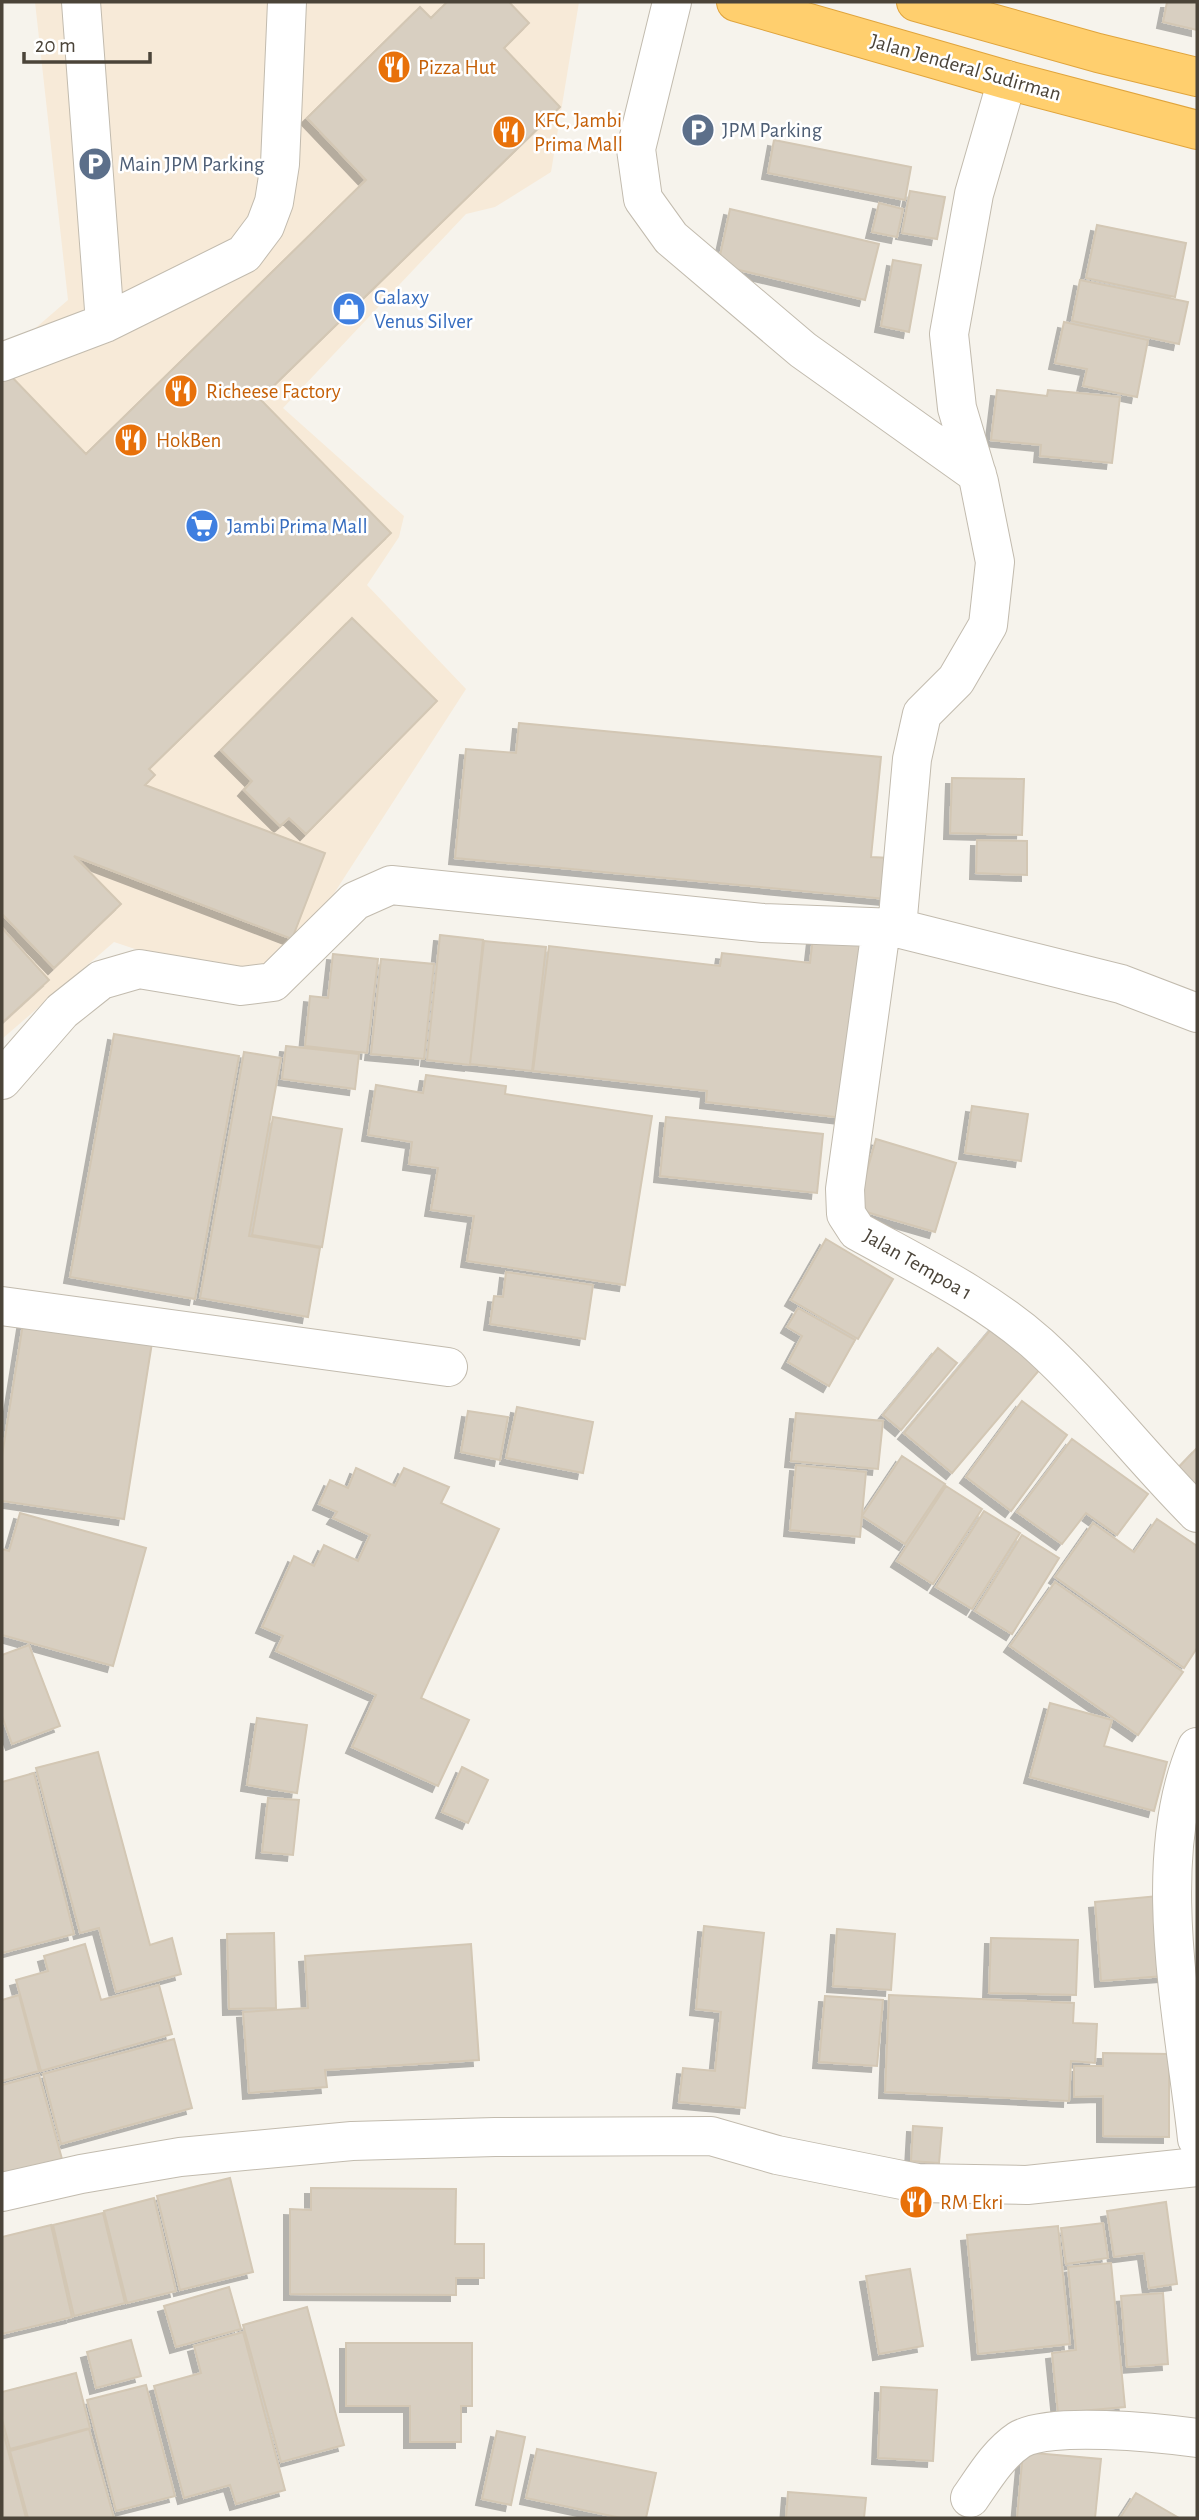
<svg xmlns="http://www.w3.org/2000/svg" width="1199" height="2520" viewBox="0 0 1199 2520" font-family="'Alegreya Sans',sans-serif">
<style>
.commercial{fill:#f7ead8}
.building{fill:#d8cfc1;stroke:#d3c7b4;stroke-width:2;filter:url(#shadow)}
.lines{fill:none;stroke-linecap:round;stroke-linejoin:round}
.minor-casing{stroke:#c2bbae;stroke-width:40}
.highway-casing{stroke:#e0a43c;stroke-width:40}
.minor{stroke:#fff;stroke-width:38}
.highway{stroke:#ffcf6e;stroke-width:38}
.labels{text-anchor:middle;stroke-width:5;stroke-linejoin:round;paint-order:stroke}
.food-label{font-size:21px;fill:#c56008;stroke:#fff;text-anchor:start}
.street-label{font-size:21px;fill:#4b4439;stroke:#fff}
.service-label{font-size:21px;fill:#4e5e75;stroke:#fff;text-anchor:start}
.shop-label{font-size:21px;fill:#366cbe;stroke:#fff;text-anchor:start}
</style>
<defs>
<filter id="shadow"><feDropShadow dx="-6" dy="6" stdDeviation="0" flood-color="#0004"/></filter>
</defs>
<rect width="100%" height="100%" fill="#f6f3ec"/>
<!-- commercial -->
<path class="commercial" d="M35,2H579L551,172L495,207L466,214L283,408L404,516L399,537L367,585L466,689L302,943L243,985L114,942L2,1039V357L68,300Z"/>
<!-- building -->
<path class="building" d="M447,2H509L529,23L504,48L560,107L260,399L391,533L149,769L155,775L145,785L325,853L292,939L74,856L121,904L54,968L2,914V382L9,374L86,454L366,180L307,118L420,7L431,18Z
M1167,2H1197V30L1163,22Z
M774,140L911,167L905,200L768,173Z
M910,191L945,197L937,239L902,233Z
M879,203L903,209L897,237L872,232Z
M730,209L879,244L865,300L718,265Z
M1097,225L1186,243L1175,297L1086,278Z
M893,260L921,265L909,332L881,326Z
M1080,280L1188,302L1179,344L1072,321Z
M1064,322L1148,340L1137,397L1083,386L1087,369L1055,363Z
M997,390L1047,396L1048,390L1120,397L1112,463L1040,456L1041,445L991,440Z
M352,618L437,701L306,834L289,818L280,826L244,790L252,781L221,750Z
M519,723L881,757L871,857L890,858L886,899L455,858L466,749L516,753Z
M952,778L1024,779L1022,835L950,833Z
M977,840L1027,841V875L976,873Z
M2,928L49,980L2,1023Z
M440,935L483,940L470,1065L427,1060Z
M813,937L873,943L852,1119L706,1102L707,1091L533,1071L549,946L720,966L722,953L810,963Z
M484,941L546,947L532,1071L470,1064Z
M333,954L378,959L367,1053L305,1046L310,996L328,998Z
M381,959L434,964L424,1059L371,1054Z
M114,1034L239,1056L195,1299L70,1277Z
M286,1046L359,1054L355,1089L282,1079Z
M244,1052L281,1058L249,1236L320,1248L308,1317L200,1298Z
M426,1075L506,1086L505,1094L652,1116L625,1285L467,1261L474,1216L431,1210L438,1168L409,1164L412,1142L368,1135L376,1085L423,1093Z
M972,1106L1028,1114L1021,1161L965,1153Z
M273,1117L342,1129L322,1247L252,1235Z
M666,1117L823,1134L817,1193L660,1176Z
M876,1139L956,1163L935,1232L856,1209Z
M826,1239L893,1279L858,1339L791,1300Z
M506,1272L593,1285L585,1339L490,1324L494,1296L503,1297Z
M798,1308L855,1340L829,1386L788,1362L802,1336L787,1327Z
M25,1311L154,1330L124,1519L2,1501V1456Z
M998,1321L1046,1362L952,1473L904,1433Z
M938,1348L957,1363L901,1430L883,1415Z
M1022,1401L1067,1435L1011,1511L966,1477Z
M517,1407L593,1422L583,1473L506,1458Z
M468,1411L508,1417L500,1460L461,1452Z
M796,1413L883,1421L878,1469L791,1461Z
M1072,1439L1148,1494L1117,1535L1086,1513L1062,1544L1017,1512Z
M1197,1448V1490L1176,1470Z
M902,1456L945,1484L905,1544L862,1516Z
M796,1465L866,1472L860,1537L790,1530Z
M356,1468L395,1486L404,1468L449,1487L441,1503L499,1529L421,1698L469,1720L438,1786L352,1747L376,1695L276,1651L283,1636L262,1627L294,1556L314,1566L324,1545L358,1561L370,1535L333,1518L337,1512L319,1504L330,1480L348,1488Z
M946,1486L982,1509L933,1584L897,1561Z
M984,1511L1020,1533L972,1609L936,1587Z
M20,1513L146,1548L113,1666L2,1635V1549L9,1551Z
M1157,1519L1197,1546V1648L1184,1668L1055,1577L1093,1523L1134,1552Z
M1022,1535L1059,1558L1012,1634L975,1611Z
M1055,1582L1183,1672L1138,1735L1010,1646Z
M29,1645L60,1726L12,1744L2,1716V1655Z
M1050,1703L1112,1720L1104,1746L1167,1762L1154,1811L1030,1777Z
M257,1718L307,1725L297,1793L247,1785Z
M98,1752L150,1945L172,1938L181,1974L116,1992L99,1928L80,1933L36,1768Z
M462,1767L488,1780L468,1823L442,1812Z
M34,1773L74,1934L2,1953V1782Z
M268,1798L299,1800L293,1855L262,1852Z
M1158,1896L1164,1976L1101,1981L1095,1902Z
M704,1926L764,1933L745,2108L679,2102L683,2068L715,2071L721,2012L696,2009Z
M837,1929L895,1934L891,1990L833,1986Z
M274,1933L276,2008L229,2009L227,1934Z
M991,1938L1078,1940L1076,1995L989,1993Z
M85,1944L101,2000L159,1985L172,2034L41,2071L16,1980L48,1971L44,1956Z
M471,1944L479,2060L325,2070L327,2087L249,2093L243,2012L308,2008L305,1956Z
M19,1995L39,2071L2,2081V2000Z
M889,1995L1074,2003L1073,2023L1097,2024L1095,2063L1071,2061L1069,2101L885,2092Z
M825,1996L883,2000L877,2066L819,2062Z
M174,2039L192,2108L61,2144L43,2074Z
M1103,2053L1169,2054V2137L1103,2136V2096L1074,2097V2066H1103Z
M39,2075L62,2159L2,2175V2085Z
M913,2126L942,2128L939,2163L911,2161Z
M230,2178L253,2272L180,2290L157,2196Z
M311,2188L456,2189L455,2244H484V2278H456V2295L290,2294V2209L311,2210Z
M154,2198L176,2291L127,2303L104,2211Z
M1166,2202L1177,2284L1149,2288L1144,2253L1114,2257L1107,2211Z
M103,2213L125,2303L74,2316L53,2225Z
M1103,2223L1108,2258L1066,2264L1061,2228Z
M51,2225L72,2317L2,2334V2237Z
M1058,2226L1070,2344L978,2354L967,2235Z
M1111,2263L1125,2407L1058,2413L1052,2353L1076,2350L1068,2267Z
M910,2269L923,2346L879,2354L866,2276Z
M229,2287L241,2329L176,2347L164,2306Z
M1163,2293L1168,2364L1127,2367L1121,2296Z
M307,2307L344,2445L281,2462L243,2325Z
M243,2332L285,2490L236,2504L230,2485L184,2498L154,2386L201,2373L194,2346Z
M131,2340L141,2376L96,2388L87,2352Z
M346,2343H472V2406H461V2442H410V2406H346Z
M76,2373L90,2428L10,2449L2,2419V2392Z
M146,2385L175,2496L116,2511L87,2400Z
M881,2387L937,2390L933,2461L878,2458Z
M2,2428L26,2518H2Z
M89,2429L114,2518H28L10,2451Z
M497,2431L525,2437L511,2505L482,2499Z
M537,2449L656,2473L646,2518H621L526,2498Z
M1023,2452L1101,2459L1095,2518H1017Z
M788,2492L866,2498L864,2518H786Z
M1136,2493L1179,2518H1120Z"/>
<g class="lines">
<defs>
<path id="minor" d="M81,2L105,323
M672,2L636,149L643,199L671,238L803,350L977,474
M2,362L105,323L244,254L265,226L274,202L280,164L287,2
M897,928L912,759L922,714L956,680L988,625L995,562L979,482L957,408L949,334L974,194L1007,80
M881,929L845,1189L846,1214L857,1231C920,1266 985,1297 1039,1345C1096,1397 1143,1459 1197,1513
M2,1080L62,1011L101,980L139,969L241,986L273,982L355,901L391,885L763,923L897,928L1121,984L1197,1013
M2,1306L448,1367
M1197,1747C1148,1862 1184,2018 1197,2139
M2,2192L81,2174L180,2157L352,2141L495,2137L711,2136L777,2155L917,2183L1027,2185L1197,2167
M970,2498C984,2478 998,2454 1019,2440C1048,2421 1161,2433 1197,2438"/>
<path id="highway" d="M736,2L1007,80L1197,130
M916,2L1098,53L1197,77"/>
</defs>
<!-- minor casing -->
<use href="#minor" class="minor-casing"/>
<!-- highway casing -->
<use href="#highway" class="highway-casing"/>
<!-- minor -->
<use href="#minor" class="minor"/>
<!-- highway -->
<use href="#highway" class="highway"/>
</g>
<!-- icons -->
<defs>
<symbol id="restaurant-disc" viewBox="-11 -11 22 22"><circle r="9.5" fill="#e8710a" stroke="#fff"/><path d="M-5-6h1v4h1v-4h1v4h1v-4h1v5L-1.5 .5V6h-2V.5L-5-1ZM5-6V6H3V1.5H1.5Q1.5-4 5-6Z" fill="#fff"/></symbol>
<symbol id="parking-disc" viewBox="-11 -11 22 22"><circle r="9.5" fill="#5c6f8a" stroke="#fff"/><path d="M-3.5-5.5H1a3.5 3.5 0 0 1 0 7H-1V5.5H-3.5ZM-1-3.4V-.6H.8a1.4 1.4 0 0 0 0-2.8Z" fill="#fff"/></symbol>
<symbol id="shop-disc" viewBox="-11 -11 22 22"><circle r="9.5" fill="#3f7fe0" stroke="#fff"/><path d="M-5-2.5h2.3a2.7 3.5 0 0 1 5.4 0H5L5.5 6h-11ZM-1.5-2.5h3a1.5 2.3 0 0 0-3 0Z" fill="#fff"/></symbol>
<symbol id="supermarket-disc" viewBox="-11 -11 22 22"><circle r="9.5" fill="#3f7fe0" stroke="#fff"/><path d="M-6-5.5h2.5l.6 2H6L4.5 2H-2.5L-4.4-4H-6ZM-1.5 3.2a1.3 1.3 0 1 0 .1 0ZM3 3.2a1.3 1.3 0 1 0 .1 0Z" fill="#fff"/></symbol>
</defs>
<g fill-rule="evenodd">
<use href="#restaurant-disc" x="375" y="48" width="38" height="38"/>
<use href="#parking-disc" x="679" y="111" width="38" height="38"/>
<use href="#restaurant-disc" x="490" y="113" width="38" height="38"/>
<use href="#parking-disc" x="76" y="145" width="38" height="38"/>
<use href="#shop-disc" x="330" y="290" width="38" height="38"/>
<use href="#restaurant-disc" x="162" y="372" width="38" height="38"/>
<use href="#restaurant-disc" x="112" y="421" width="38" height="38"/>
<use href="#supermarket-disc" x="183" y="507" width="38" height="38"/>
<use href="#restaurant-disc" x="897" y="2183" width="38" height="38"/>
</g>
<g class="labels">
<!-- food labels -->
<g class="food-label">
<text x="418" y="74">Pizza Hut</text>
<text x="534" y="127">KFC, Jambi<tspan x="534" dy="24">Prima Mall</tspan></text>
<text x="206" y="398">Richeese Factory</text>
<text x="156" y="447">HokBen</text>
<text x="940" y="2209">RM Ekri</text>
</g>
<!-- street labels -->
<g class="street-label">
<text transform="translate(966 67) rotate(16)" y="7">Jalan Jenderal Sudirman</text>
<text transform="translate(918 1264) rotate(30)" y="7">Jalan Tempoa 1</text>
</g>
<!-- service labels -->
<g class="service-label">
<text x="722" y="137">JPM Parking</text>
<text x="119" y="171">Main JPM Parking</text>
</g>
<!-- shop labels -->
<g class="shop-label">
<text x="374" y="304">Galaxy<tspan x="374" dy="24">Venus Silver</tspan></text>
<text x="227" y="533">Jambi Prima Mall</text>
</g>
</g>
<!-- border -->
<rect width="1199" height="2520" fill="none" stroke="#4b4439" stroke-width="7"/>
<!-- scale -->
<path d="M24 52v10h126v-10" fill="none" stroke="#4b4439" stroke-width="3.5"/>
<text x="35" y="52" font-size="21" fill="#4b4439" stroke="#ffffff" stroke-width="5" paint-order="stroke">20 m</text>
</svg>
